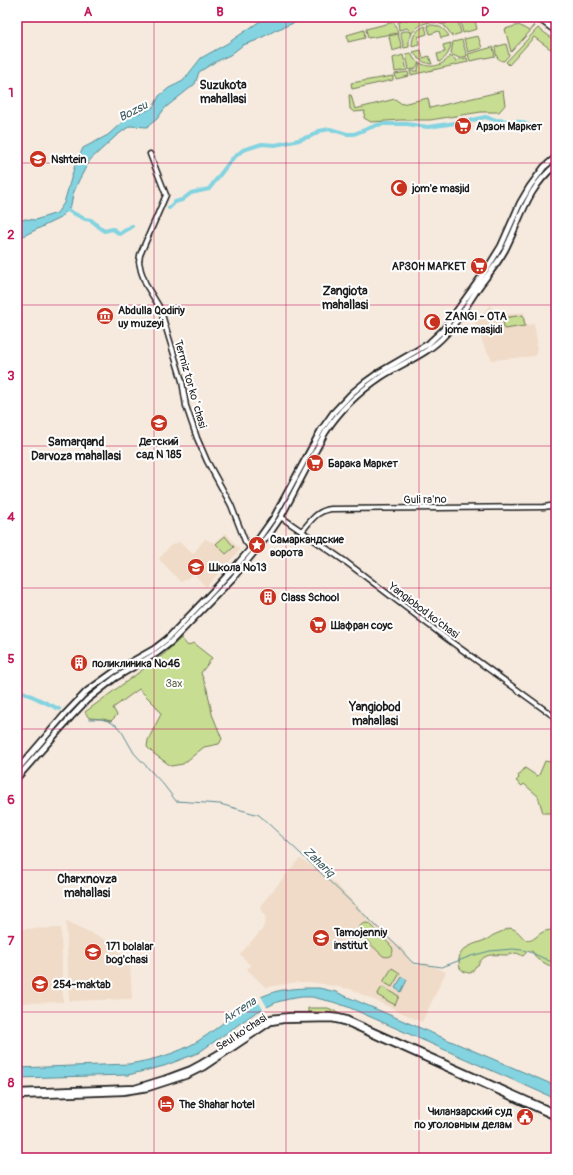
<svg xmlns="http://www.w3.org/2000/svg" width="573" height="1175" viewBox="0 0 573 1175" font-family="Pangolin,sans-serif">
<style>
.built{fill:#efdbc7}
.green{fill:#c7dd92;stroke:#727c57}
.water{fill:#83d3e0;stroke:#5a8a92}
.pier{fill:#f6eade}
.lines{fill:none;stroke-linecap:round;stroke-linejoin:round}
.stream{stroke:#5a8a92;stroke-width:1}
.canal{stroke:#83d3e0;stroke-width:4}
.tertiary-casing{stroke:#1c1c1c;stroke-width:7}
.secondary-casing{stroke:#1c1c1c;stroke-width:8}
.primary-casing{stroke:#1c1c1c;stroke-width:8}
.tertiary{stroke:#fff;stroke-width:4}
.secondary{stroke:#fff;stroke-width:4.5}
.primary{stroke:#fff;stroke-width:5}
.grid{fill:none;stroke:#c2185b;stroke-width:1;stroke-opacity:0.55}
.labels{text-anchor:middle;stroke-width:4;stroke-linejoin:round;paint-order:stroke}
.poi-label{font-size:11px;font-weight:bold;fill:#1c1c1c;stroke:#fff;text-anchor:start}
.street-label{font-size:11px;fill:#1c1c1c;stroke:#fff}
.park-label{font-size:11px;fill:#586045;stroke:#fff}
.neighbourhood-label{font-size:12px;font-weight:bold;fill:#1c1c1c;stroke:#fff}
.water-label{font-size:12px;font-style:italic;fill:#405c61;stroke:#fff}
.neatline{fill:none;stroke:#c2185b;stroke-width:1.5}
.grid-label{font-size:13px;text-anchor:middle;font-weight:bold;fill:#c2185b}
</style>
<rect width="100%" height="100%" fill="#f6eade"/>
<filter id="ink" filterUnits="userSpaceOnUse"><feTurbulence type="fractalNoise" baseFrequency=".025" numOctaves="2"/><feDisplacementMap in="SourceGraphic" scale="8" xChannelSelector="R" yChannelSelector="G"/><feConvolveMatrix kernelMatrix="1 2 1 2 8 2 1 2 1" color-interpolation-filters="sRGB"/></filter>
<g filter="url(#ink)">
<!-- built -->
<path class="built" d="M490,305L496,316L524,312L526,325L534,324L537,341L536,356L492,360L484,346L475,322Z
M226,533L240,550L206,587L194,574L181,582L159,559L170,546L179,542L193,554L205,539L214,543Z
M299,859L303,860L336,884L392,942L401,947L413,964L418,966L425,963L446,972L422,1022L350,989L311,982H298L268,987H265L247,969L251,966L240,954L262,930L266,919L260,906Z
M66,921L108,941L130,963L132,999L69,1001Z
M61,928L63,1002L17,1003V929Z"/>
<!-- green -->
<path class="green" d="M419,17H454L445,18L446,21L443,25C430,20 421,22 412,33L407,28L399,30L398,22Z
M474,17L477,29L463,33L460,21Z
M457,18L461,33L452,36L448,30L444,26L449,20Z
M394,22L398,33L368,38L366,29Z
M427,25C437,24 444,28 449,36L441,38L439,31L430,34Z
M519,25L529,31L534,25L535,26L511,52L505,29Z
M425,26L427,34L418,37L419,44L412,46C412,36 416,30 425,26Z
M538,28L556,41V53L534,37L509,65L506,62Z
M364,30L365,38L348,42L347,35Z
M405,31H408L412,34L409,40V47L404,48L400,32Z
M398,34L402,48L392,51L389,36Z
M478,36L482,48L468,52L464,39Z
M462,40L467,56L459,58L451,54L453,42Z
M451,43C450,51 447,58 439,62L437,54L445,52L443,45Z
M506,44L509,55L504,61C496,61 496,53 495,47Z
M493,47L495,56L470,61L468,54Z
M421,50L423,58L429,56L432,64C423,63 418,59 413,52Z
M411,53L414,59L419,63L415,69L409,70L406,54Z
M403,55L407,70L395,72L393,58Z
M450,56L455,59V61H457L459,59L467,58L468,62L411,75L410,71H418V68L420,63C431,69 443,66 450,56Z
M408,72L409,76L396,79L395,74Z
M393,76V80L352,89L351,83Z
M503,91L505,105L499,112H481L430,120H400L371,122L364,118L365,111L354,112L350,109L349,95H351L355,109L395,99L402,104L428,98L430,108Z
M523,315L525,326L504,329L503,318Z
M225,536L234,547L226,554L216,544Z
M181,638L188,646L193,643L212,658L201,673L207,689L212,714L222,739L219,744L204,747L183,764L171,766L153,753L147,747L148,740L161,714L156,706L139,689L113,708L117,715L111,721L103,719L89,718L85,712L164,654Z
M545,761L556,763V813H543L538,796L524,784L522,786L516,781L519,778L518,776L525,768L537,776L539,775Z
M366,923L370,924L392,947C395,953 390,959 383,956L360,934C358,928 360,924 366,923Z
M510,928C519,930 521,937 526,940C532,943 538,934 543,932C547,930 552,930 556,930V971L550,966L537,959L532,951C526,950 527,953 523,956L517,953C513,953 510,955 507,955C495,955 484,952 478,965L476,966L471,973C467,973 463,972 460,968C459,965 459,962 459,959C460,947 475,944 485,940C489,939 492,935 496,934C501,932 505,930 510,928Z
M392,968L400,973L392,987L383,982Z
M382,987L399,996L395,1005L377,995Z
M308,1008H328L337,1012V1014H318L313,1012H308Z"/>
<!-- water -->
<path class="water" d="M266,17H305L296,22L276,30L255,41L243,45L230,55L215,62L199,72L195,84L165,108L157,119L147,127L130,126L116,136L90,160L79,180L73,194L71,205L65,213L58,219L17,239V222L25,219L35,220L57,213L64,203L74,168L83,148L108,135L130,115L146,111L154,106L159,96L169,88L183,81L201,58L228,43Z
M402,977L407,980L401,992L395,988Z
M305,988H319L336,992L556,1086V1099L348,1007L333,1002L312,997H302L289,999L277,1002L255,1013L198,1053L164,1066L128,1075L17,1078V1068L129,1064C152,1060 177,1054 198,1041C223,1026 243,1002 271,993C282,989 293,989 305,988Z"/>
<!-- pier -->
<path class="pier" d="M261,996L268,1009L264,1011L256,998Z"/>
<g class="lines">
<!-- stream -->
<path class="stream" d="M89,719H101L108,721L116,725L122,732L134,753L163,784L176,801L220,804L259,815L301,854L395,944L413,963L442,967L471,956L490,951L513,949L522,950L530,952L556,964"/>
<!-- canal -->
<path class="canal" d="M169,208L175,202L182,200L191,193L209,189L232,159L243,150L262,144L275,145L295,141L311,136L319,131L330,129L347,134H354L377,125L383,124H407L428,127L469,121L485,117L496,120L521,122L535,128
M67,210L85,219L91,220L104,231L113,229L120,234L132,226
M17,689L59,709"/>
<defs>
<path id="tertiary" d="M150,154L166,195L140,255L139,262L141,271L146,285L160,308L182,381L186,406L197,438L207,461L231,505L245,541L253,551
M281,517L346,562L446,638L556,718
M302,531C311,521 316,511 331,509L544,507L556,505"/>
<path id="secondary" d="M17,770L65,714L87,691L115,671L154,649L167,639L212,592L234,568L257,541L274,517L321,430L333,413L352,393L364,383L378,373L428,344L443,330L488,267L501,246L520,203L530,186L544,167L556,157
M17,778L71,717L87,700L115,678L157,653L170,643L233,578L270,533L281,517L325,433C339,411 359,392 381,377C402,363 429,354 446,334C459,320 468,303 479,287C488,275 498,263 505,250C521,219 527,188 556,165
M17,1092L135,1088L164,1079L191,1069L202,1063L219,1053L261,1023L271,1018L290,1016H329L338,1017L346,1019L556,1113
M17,1096L123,1092L148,1088L188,1075L204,1067L271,1022L283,1020L332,1019L341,1021L352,1025L556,1117"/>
<path id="primary" d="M537,17L556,31
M553,17L556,20"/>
</defs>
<!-- tertiary casing -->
<use href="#tertiary" class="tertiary-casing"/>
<!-- secondary casing -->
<use href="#secondary" class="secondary-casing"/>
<!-- primary casing -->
<use href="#primary" class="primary-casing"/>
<!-- tertiary -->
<use href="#tertiary" class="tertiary"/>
<!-- secondary -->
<use href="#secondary" class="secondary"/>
<!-- primary -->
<use href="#primary" class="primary"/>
</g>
</g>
<!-- grid -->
<path class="grid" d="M154,17V1158M286,17V1158M419,17V1158M17,163H556M17,305H556M17,446H556M17,588H556M17,729H556M17,870H556M17,1012H556"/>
<!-- icons -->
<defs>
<symbol id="supermarket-disc" viewBox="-11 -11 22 22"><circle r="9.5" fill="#c8321e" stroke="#fff"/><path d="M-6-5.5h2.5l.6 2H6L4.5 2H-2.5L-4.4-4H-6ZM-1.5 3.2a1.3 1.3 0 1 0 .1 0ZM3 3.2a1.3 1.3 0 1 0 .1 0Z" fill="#fff"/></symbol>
<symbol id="school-disc" viewBox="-11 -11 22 22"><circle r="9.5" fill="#c8321e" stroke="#fff"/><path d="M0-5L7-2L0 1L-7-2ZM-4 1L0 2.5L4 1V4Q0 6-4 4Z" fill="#fff"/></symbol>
<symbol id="mosque-disc" viewBox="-11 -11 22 22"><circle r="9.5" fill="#c8321e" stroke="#fff"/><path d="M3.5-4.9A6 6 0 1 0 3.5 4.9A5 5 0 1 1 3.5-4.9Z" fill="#fff"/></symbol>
<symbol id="museum-disc" viewBox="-11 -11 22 22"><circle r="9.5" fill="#c8321e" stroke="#fff"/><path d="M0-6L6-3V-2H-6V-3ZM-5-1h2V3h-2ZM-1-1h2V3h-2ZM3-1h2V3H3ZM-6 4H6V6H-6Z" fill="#fff"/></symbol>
<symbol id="sight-disc" viewBox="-11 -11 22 22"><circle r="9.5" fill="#c8321e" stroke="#fff"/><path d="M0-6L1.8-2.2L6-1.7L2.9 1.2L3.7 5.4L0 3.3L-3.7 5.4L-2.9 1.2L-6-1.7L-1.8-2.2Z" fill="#fff"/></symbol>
<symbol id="building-disc" viewBox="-11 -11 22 22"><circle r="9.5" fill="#c8321e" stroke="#fff"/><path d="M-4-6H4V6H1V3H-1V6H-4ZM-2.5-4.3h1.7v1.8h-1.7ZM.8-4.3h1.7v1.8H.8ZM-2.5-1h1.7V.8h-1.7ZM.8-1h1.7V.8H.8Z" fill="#fff"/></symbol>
<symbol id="university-disc" viewBox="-11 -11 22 22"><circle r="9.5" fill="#c8321e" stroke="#fff"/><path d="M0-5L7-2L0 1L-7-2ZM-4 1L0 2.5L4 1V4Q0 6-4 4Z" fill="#fff"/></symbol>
<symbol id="hotel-disc" viewBox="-11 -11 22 22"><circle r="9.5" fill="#c8321e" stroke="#fff"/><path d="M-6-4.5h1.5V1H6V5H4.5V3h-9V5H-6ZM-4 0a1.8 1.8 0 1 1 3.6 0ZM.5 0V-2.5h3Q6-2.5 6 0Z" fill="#fff"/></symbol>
<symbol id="civic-disc" viewBox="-11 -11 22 22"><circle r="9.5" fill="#c8321e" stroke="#fff"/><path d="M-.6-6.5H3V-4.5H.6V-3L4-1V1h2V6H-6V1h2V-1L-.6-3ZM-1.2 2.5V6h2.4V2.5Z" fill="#fff"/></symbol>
</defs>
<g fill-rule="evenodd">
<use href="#supermarket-disc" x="453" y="116" width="20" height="20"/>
<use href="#school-disc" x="28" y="149" width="20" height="20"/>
<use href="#mosque-disc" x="389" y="178" width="20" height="20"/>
<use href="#supermarket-disc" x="469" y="256" width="20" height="20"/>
<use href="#museum-disc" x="95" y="306" width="20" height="20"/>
<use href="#mosque-disc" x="422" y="312" width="20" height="20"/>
<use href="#school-disc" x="149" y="413" width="20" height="20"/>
<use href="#supermarket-disc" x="305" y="453" width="20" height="20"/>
<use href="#sight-disc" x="247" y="535" width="20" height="20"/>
<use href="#school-disc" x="186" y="557" width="20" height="20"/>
<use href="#building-disc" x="258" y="587" width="20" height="20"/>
<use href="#supermarket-disc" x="308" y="615" width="20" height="20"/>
<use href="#building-disc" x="69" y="653" width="20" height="20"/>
<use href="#university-disc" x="311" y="928" width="20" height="20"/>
<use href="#school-disc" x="83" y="942" width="20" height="20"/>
<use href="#school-disc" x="30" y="974" width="20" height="20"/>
<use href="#hotel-disc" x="156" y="1094" width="20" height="20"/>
<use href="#civic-disc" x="515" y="1107" width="20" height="20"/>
</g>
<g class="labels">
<!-- poi labels -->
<g class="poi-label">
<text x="476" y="130">Арзон Маркет</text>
<text x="51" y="163">Nshtein</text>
<text x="412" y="192">jom'e masjid</text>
<text x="466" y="270" text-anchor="end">АРЗОН МАРКЕТ</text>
<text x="118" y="314">Abdulla Qodiriy<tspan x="118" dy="13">uy muzeyi</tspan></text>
<text x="445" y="320">ZANGI - OTA<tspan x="445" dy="13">jome masjidi</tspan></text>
<text x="159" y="445" text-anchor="middle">Детский<tspan x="159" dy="13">сад N 185</tspan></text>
<text x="328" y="467">Барака Маркет</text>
<text x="270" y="543">Самаркандские<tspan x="270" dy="13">ворота</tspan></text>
<text x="209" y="571">Школа №13</text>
<text x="281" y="601">Class School</text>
<text x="331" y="629">Шафран соус</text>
<text x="92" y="667">поликлиника №46</text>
<text x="334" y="936">Tamojenniy<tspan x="334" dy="13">institut</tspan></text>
<text x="106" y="950">171 bolalar<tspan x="106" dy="13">bog'chasi</tspan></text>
<text x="53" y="988">254-maktab</text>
<text x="179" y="1108">The Shahar hotel</text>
<text x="512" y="1115" text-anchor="end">Чиланзарский суд<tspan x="512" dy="13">по уголовным делам</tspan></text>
</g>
<!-- street labels -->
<g class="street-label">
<text transform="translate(191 384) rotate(74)" y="4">Termiz tor koʻchasi</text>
<text transform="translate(425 499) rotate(-1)" y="4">Guli ra'no</text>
<text transform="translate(424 610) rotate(37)" y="4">Yangiobod ko'chasi</text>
<text transform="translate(241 1032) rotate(-33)" y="4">Seul ko'chasi</text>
</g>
<!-- park labels -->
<g class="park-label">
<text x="174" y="687">Зах</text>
</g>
<!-- neighbourhood labels -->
<g class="neighbourhood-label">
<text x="223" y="89">Suzukota<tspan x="223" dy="14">mahallasi</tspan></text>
<text x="345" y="295">Zangiota<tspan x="345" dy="14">mahallasi</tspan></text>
<text x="76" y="446">Samarqand<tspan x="76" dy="14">Darvoza mahallasi</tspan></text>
<text x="375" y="711">Yangiobod<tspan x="375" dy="14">mahallasi</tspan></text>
<text x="87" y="883">Charxnovza<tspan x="87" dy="14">mahallasi</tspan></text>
</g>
<!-- water labels -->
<g class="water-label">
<text transform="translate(133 111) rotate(-27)" y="4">Bozsu</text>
<text transform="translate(319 862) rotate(44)" y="4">Zahariq</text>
<text transform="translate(239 1010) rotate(-33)" y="4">Актепа</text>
</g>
</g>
<!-- margin -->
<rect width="573" height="1175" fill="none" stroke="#fff" stroke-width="44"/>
<rect x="22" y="22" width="529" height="1131" class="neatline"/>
<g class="grid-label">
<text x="88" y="16">A</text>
<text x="220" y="16">B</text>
<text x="353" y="16">C</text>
<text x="485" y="16">D</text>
<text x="11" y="97">1</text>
<text x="11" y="239">2</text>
<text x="11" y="380">3</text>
<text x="11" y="521">4</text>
<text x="11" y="663">5</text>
<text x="11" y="804">6</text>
<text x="11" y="945">7</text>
<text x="11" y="1087">8</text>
</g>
</svg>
